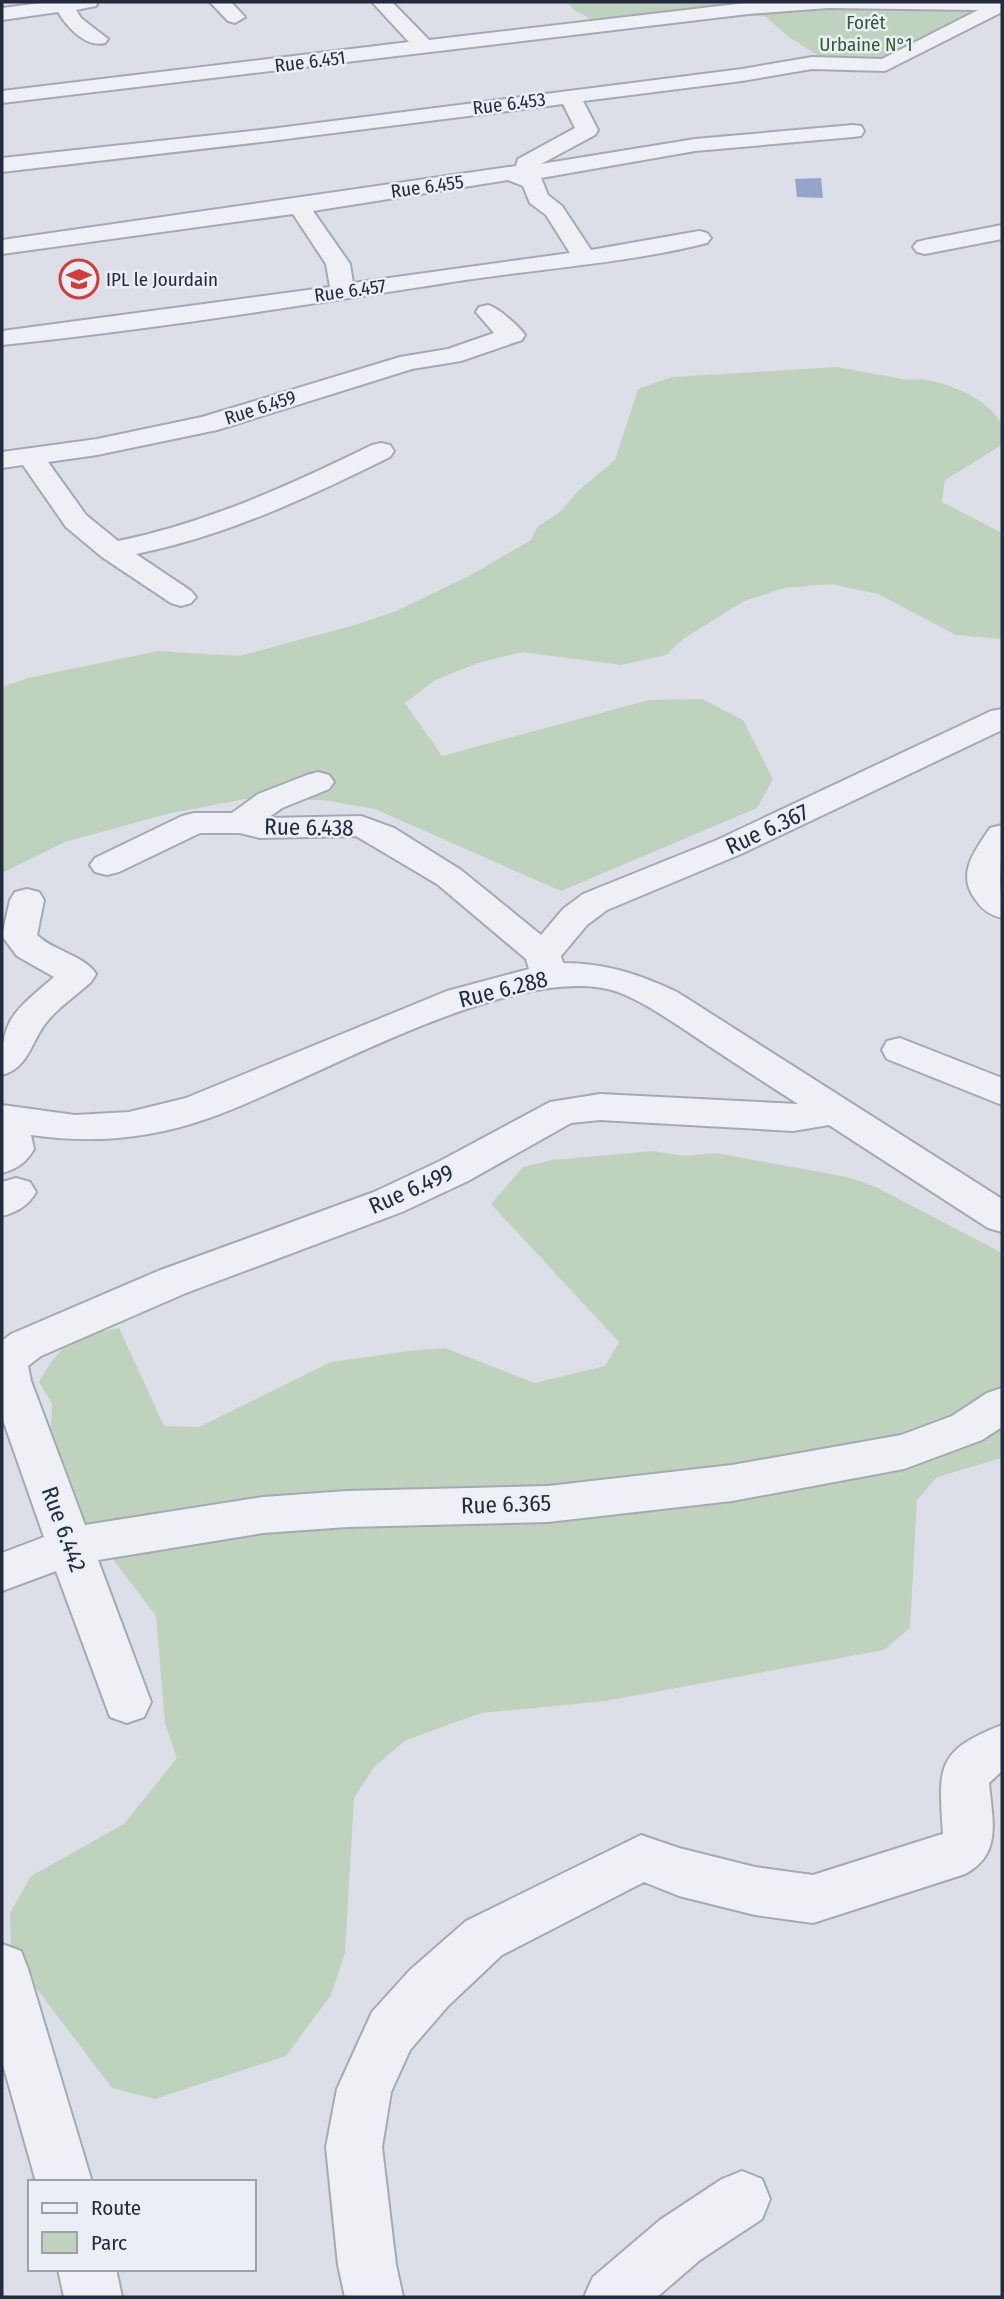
<svg xmlns="http://www.w3.org/2000/svg" width="1004" height="2299" viewBox="0 0 1004 2299" font-family="'Fira Sans Condensed',sans-serif">
<style>
.green{fill:#bfd2bd}
.water{fill:#95a5ca}
.lines{fill:none;stroke-linecap:round;stroke-linejoin:round}
.minor-casing{stroke:#a5a9b4;stroke-width:4}
.minor{fill:#eff0f5;fill-rule:evenodd}
.labels{text-anchor:middle;stroke-width:5;stroke-linejoin:round;paint-order:stroke}
.far-park-label{font-size:19px;fill:#335b32;stroke:#ebeef5}
.far-street-label{font-size:19px;fill:#252a3e;stroke:#ebeef5}
.far-poi-label{font-size:19px;fill:#252a3e;stroke:#ebeef5;text-anchor:start}
.street-label{font-size:23px;fill:#252a3e;stroke:#ebeef5}
</style>
<rect width="100%" height="100%" fill="#dcdfe7"/>
<!-- green -->
<path class="green" d="M567,2H1002V12L983,18L883,65L824,59L789,37L766,17L716,11L598,23L574,10Z
M837,367L907,380C934,375 988,397 1001,423C1004,429 1002,438 1002,445L945,480L942,502L1002,533V639L956,635L878,594L831,584L785,588L744,601L683,639L666,655L621,665L522,652L478,663L435,680L405,703L442,756L649,700L702,699L743,720L773,779L757,808L561,891L375,809L323,800L245,799L167,814L65,842L2,873V687L28,678L158,651L239,656L355,625L396,611L469,576L531,540L538,526L559,513L578,491L615,460L638,389L672,377Z
M653,1151L685,1156L716,1153L847,1177L876,1187L1002,1253V1458L937,1477L917,1500L910,1628L884,1650L605,1701L481,1713L406,1740L374,1767L354,1798L345,1953L331,1995L286,2056L155,2099L112,2088L11,1955L10,1913L31,1876L124,1824L177,1758L165,1723L156,1616L79,1514L51,1433L52,1404L39,1382C62,1341 74,1336 119,1328L164,1426L199,1427L331,1362L409,1351L445,1348L535,1383L605,1366L619,1342L491,1204L523,1167L553,1160Z"/>
<!-- water -->
<path class="water" d="M821,178L823,198L797,197L795,179Z"/>
<g class="lines">
<defs>
<path id="minor" d="M49,2H98L96,6L76,10L81,18L108,39L105,43C86,48 67,27 58,12L2,20V8Z
M210,2H231L245,17L235,23L228,21Z
M372,2H392L429,40L754,2H1002V12L885,71L812,69L742,81L583,101L598,130L595,135L541,164L695,139L853,125L861,126L864,131L861,136L853,137L695,151L541,178L548,195L562,206L591,250L699,231L707,233L711,238L707,243C628,263 546,268 465,280C311,304 157,329 2,345V331L330,287L326,264L293,214L2,254V240L516,166L518,159L575,128L563,104L270,141L2,172V158L270,129L742,69L812,57L882,59L978,10L828,8L748,14L2,103V91L409,42ZM508,180L523,186L530,203L546,215L570,253L353,283L350,264L313,211Z
M1002,225V239L925,254L917,252L913,247L917,242L925,240Z
M488,305C497,307 519,326 525,335L522,340L461,361L412,369L217,430L97,455L48,462L86,515L118,541C207,523 290,485 372,445L381,443L390,445L394,451L390,457C309,497 226,536 136,554L191,591L196,597L191,603L181,606L171,603L102,557L66,527L23,465L2,468V452L97,439L202,417L400,357L448,349L494,333L476,312L479,307Z
M1002,709V730L741,854L607,910L587,925L561,956L563,963C605,963 639,974 677,992L1002,1199V1232L988,1228L829,1125L793,1131L600,1120L571,1123L468,1181L402,1212L186,1293L41,1356L28,1366L31,1381L85,1525L263,1497L347,1491L548,1486L732,1465L901,1435L952,1416L987,1393L1002,1388V1427L982,1440L904,1469L732,1501L548,1522L347,1527L263,1533L98,1560L151,1702L144,1717L127,1723L110,1717L56,1571L2,1591V1553L44,1537L2,1417V1341L11,1334L158,1271L374,1192L440,1161L550,1102L600,1094L798,1104C762,1081 727,1058 691,1034C668,1019 644,1002 618,992C518,957 308,1084 209,1118C150,1139 93,1144 31,1135L34,1149C26,1163 17,1169 2,1173V1105L75,1115L129,1112L186,1098L447,991L529,969L526,959L437,884L356,836L260,838L240,833H200L119,872L107,875L95,872L90,865L95,858L182,816L194,813H232L258,794L307,775L318,772L329,775L334,782L329,789L282,808L268,818L361,816L394,828L461,870L541,935L563,909L583,894L717,840L991,711Z
M1002,825L1000,881L1002,918C990,915 982,910 975,899C956,873 975,851 990,828Z
M27,889L39,892L44,900L37,935C53,951 84,955 96,974L91,982C76,996 54,1010 43,1027C30,1046 27,1068 2,1075C0,1018 14,1012 54,977L17,956L2,936L10,900L15,892Z
M900,1038L1002,1078V1105L887,1059L882,1050L887,1041Z
M16,1178L30,1182L36,1192C28,1206 17,1212 2,1216V1182Z
M1002,1725V1771L989,1783C992,1819 1003,1854 965,1874L813,1923L755,1915L679,1896L644,1882L502,1955L448,2006L410,2050L391,2092L382,2147L396,2265L403,2297H345L338,2265L326,2147L337,2089L372,2012L410,1970L466,1921L641,1835L679,1848L755,1867L813,1875L939,1835L943,1834C939,1769 934,1751 1002,1725Z
M2,1944L21,1951L28,1969L92,2182H36L2,2061Z
M742,2171L762,2179L770,2199L762,2219L700,2260L657,2297H584L593,2277L660,2220L722,2179Z
M58,2269H116L122,2297H64Z"/>
</defs>
<!-- minor casing -->
<use href="#minor" class="minor-casing"/>
<!-- minor -->
<use href="#minor" class="minor"/>
</g>
<!-- icons -->
<defs>
<symbol id="school-ring" viewBox="-11 -11 22 22"><circle r="9.5" fill="#ebeef5" stroke="#d43c39" stroke-width="1.5"/><path d="M0-5L7-2L0 1L-7-2ZM-4 1L0 2.5L4 1V4Q0 6-4 4Z" fill="#d43c39"/></symbol>
</defs>
<g fill-rule="evenodd">
<use href="#school-ring" x="57" y="257" width="44" height="44"/>
</g>
<g class="labels">
<!-- far-park labels -->
<g class="far-park-label">
<text x="866" y="29">Forêt<tspan x="866" dy="22">Urbaine N°1</tspan></text>
</g>
<!-- far-street labels -->
<g class="far-street-label">
<text transform="translate(310 61) rotate(-7)" y="7">Rue 6.451</text>
<text transform="translate(509 103) rotate(-7)" y="7">Rue 6.453</text>
<text transform="translate(427 186) rotate(-8)" y="7">Rue 6.455</text>
<text transform="translate(350 290) rotate(-8)" y="7">Rue 6.457</text>
<text transform="translate(260 407) rotate(-18)" y="7">Rue 6.459</text>
</g>
<!-- far-poi labels -->
<g class="far-poi-label">
<text x="106" y="286">IPL le Jourdain</text>
</g>
<!-- street labels -->
<g class="street-label">
<text transform="translate(309 827) rotate(1)" y="8">Rue 6.438</text>
<text transform="translate(767 829) rotate(-25)" y="8">Rue 6.367</text>
<text transform="translate(503 989) rotate(-14)" y="8">Rue 6.288</text>
<text transform="translate(411 1189) rotate(-24)" y="8">Rue 6.499</text>
<text transform="translate(506 1504) rotate(-2)" y="8">Rue 6.365</text>
<text transform="translate(64 1529) rotate(70)" y="8">Rue 6.442</text>
</g>
</g>
<!-- border -->
<rect width="1004" height="2299" fill="none" stroke="#252a3e" stroke-width="7"/>
<!-- legend -->
<rect x="28" y="2180" width="228" height="91" fill="#ebeef5" stroke="#9ca0ac" stroke-width="2"/>
<rect x="42" y="2203" width="35" height="10" fill="#eff0f5" stroke="#9ca0ac" stroke-width="2"/>
<text x="91" y="2215" font-size="21" fill="#252a3e">Route</text>
<rect x="42" y="2232" width="35" height="21" fill="#bfd2bd" stroke="#9ca0ac" stroke-width="2"/>
<text x="91" y="2250" font-size="21" fill="#252a3e">Parc</text>
</svg>
